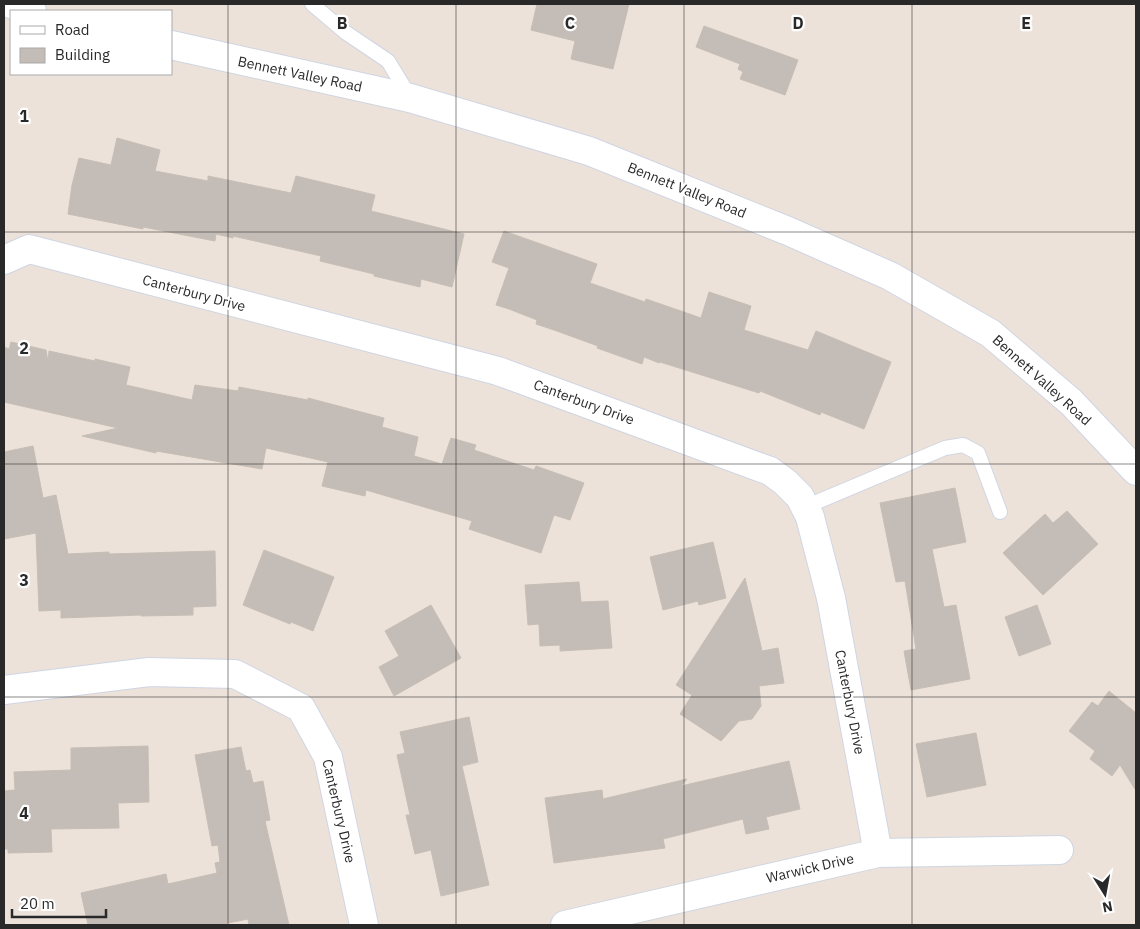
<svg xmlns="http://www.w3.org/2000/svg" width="1140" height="929" viewBox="0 0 1140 929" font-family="'IBM Plex Sans',sans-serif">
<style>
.building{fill:#c4bcb7;stroke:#c7beb4}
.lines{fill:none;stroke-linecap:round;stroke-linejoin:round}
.lane-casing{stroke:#cfd5e2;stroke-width:16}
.street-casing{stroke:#cfd5e2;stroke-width:30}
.secondary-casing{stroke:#cfd5e2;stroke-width:30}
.lane{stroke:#fff;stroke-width:14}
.street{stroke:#fff;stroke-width:28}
.secondary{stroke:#fff;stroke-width:28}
.grid{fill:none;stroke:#292929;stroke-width:1;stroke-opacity:0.55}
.labels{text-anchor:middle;stroke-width:4.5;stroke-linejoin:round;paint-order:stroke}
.street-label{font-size:14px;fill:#292929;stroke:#fff}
.grid-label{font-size:16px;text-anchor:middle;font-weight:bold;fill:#292929;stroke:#fff;stroke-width:4.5;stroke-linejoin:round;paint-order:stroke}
</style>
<rect width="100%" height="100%" fill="#ece2da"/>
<!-- building -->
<path class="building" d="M537,4H629L613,69L571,59L575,41L531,30Z
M704,26L798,60L785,95L740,79L743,72L738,69L740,64L696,47Z
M117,138L160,150L155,171L208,181V176L291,193L296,176L375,195L371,211L464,234L452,287L421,279L420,287L374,276V274L320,261L321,256L233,236V238L216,234L215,241L143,227V229L68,214L72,185L79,158L111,165Z
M504,231L597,264L590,283L645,302L646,299L701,318L709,292L751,306L744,330L808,350L816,331L891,362L864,429L821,412L820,415L760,391L759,393L660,362L659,363L644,357L642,364L597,348L598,346L554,330L536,324L537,320L509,309L496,305L509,268L492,262Z
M11,342L46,350L48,362L49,351L95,361V359L130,367L126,385L192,400L195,385L238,391L239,387L308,400V398L384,418L382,427L418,437L414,456L442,464L451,438L476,445L474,450L534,470L536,466L584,483L570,520L554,515L541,553L469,529L472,521L366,490L365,496L322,486L328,462L266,448L262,469L156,451V453L82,436L118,428L4,402V347L9,349Z
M33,446L43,498L56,495L68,554L109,552V554L215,551L216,606L193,607V615L141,616V615L61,618V610L39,611L36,533L4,539V452Z
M955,488L966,542L932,549L944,607L956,605L970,679L911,690L904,651L916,649L905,581L896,582L880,503Z
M1067,511L1098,544L1043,595L1003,553L1045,514L1053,523Z
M713,542L726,598L699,605L698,601L663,610L650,557Z
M264,550L334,577L313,631L291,622L290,624L243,605Z
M745,578L762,651L778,648L784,683L759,686L761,706L752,719L739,721L721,741L680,714L692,695L676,685Z
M579,582L581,602L608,601L612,648L560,651V645L540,646L539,624L528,625L525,585Z
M431,605L461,658L394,696L379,667L399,656L385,631Z
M1037,605L1051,644L1019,656L1005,617Z
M1109,691L1136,713V791L1120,765L1112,776L1090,759L1095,751L1069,731L1092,702L1098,706Z
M469,717L478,762L462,766L489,885L441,896L431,850L415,854L406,815H410L397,755L405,753L400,732Z
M976,733L986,785L927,797L916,744Z
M148,746L149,802L118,803L119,828L51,829L52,852L8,853V849H4V791L15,790L14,772L71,770V748Z
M241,747L246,771L250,770L253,783L263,781L270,820L265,821L289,925H249L248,919L218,925H88L81,893L166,874L168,884L217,873L215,863L220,862L218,845L212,846L195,755Z
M789,761L800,809L766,817L769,829L746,834L743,819L663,839L665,848L554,863L545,798L602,790L603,799L687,779L681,786Z"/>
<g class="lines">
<defs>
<path id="lane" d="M312,4L345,32L388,61L410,97
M805,507L945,448L963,445L978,453L1000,512"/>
<path id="street" d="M4,260L29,249L498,371L770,471L785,482L800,497L810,517L831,598L878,853
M4,690L149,672L235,674L301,708L328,757L364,925
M565,925L878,853L1059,850"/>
<path id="secondary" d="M11,4L32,11
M171,45L410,98L589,151L788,231L890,276L990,333L1071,402L1136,471"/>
</defs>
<!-- lane casing -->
<use href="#lane" class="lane-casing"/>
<!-- street casing -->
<use href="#street" class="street-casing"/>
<!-- secondary casing -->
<use href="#secondary" class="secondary-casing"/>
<!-- lane -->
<use href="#lane" class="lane"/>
<!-- street -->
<use href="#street" class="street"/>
<!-- secondary -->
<use href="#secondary" class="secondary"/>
</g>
<!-- grid -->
<path class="grid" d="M228,4V925M456,4V925M684,4V925M912,4V925M4,232H1136M4,464H1136M4,697H1136"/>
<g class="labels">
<!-- street labels -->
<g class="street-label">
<text transform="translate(300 74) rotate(12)" y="5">Bennett Valley Road</text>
<text transform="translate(687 190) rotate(22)" y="5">Bennett Valley Road</text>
<text transform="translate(194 293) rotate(15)" y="5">Canterbury Drive</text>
<text transform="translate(1042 380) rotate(42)" y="5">Bennett Valley Road</text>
<text transform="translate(584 402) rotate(20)" y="5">Canterbury Drive</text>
<text transform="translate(850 702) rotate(79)" y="5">Canterbury Drive</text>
<text transform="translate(339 811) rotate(77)" y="5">Canterbury Drive</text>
<text transform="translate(810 868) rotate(-13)" y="5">Warwick Drive</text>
</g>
</g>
<g class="grid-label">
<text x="342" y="29">B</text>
<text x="570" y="29">C</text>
<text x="798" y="29">D</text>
<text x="1026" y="29">E</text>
<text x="24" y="122">1</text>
<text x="24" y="354">2</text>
<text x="24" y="586">3</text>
<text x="24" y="819">4</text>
</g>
<!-- border -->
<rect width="1140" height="929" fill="none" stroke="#292929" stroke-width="10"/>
<!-- legend -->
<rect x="10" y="10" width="162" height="65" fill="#ffffff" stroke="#a9a9a9"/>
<rect x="20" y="26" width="25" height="8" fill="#ffffff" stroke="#a9a9a9"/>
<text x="55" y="35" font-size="15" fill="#292929">Road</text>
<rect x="20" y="48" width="25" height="15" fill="#c4bcb7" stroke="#a9a9a9"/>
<text x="55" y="60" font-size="15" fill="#292929">Building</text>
<!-- north arrow -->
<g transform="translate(1105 894) rotate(169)" stroke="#ffffff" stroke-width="4" paint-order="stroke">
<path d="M0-4L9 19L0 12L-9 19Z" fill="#292929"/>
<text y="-8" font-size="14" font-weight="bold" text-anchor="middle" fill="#292929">N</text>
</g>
<!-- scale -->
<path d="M12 909v8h94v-8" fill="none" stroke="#292929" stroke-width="2.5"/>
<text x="20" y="909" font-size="15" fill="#292929" stroke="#ffffff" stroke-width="4" paint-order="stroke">20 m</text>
</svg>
